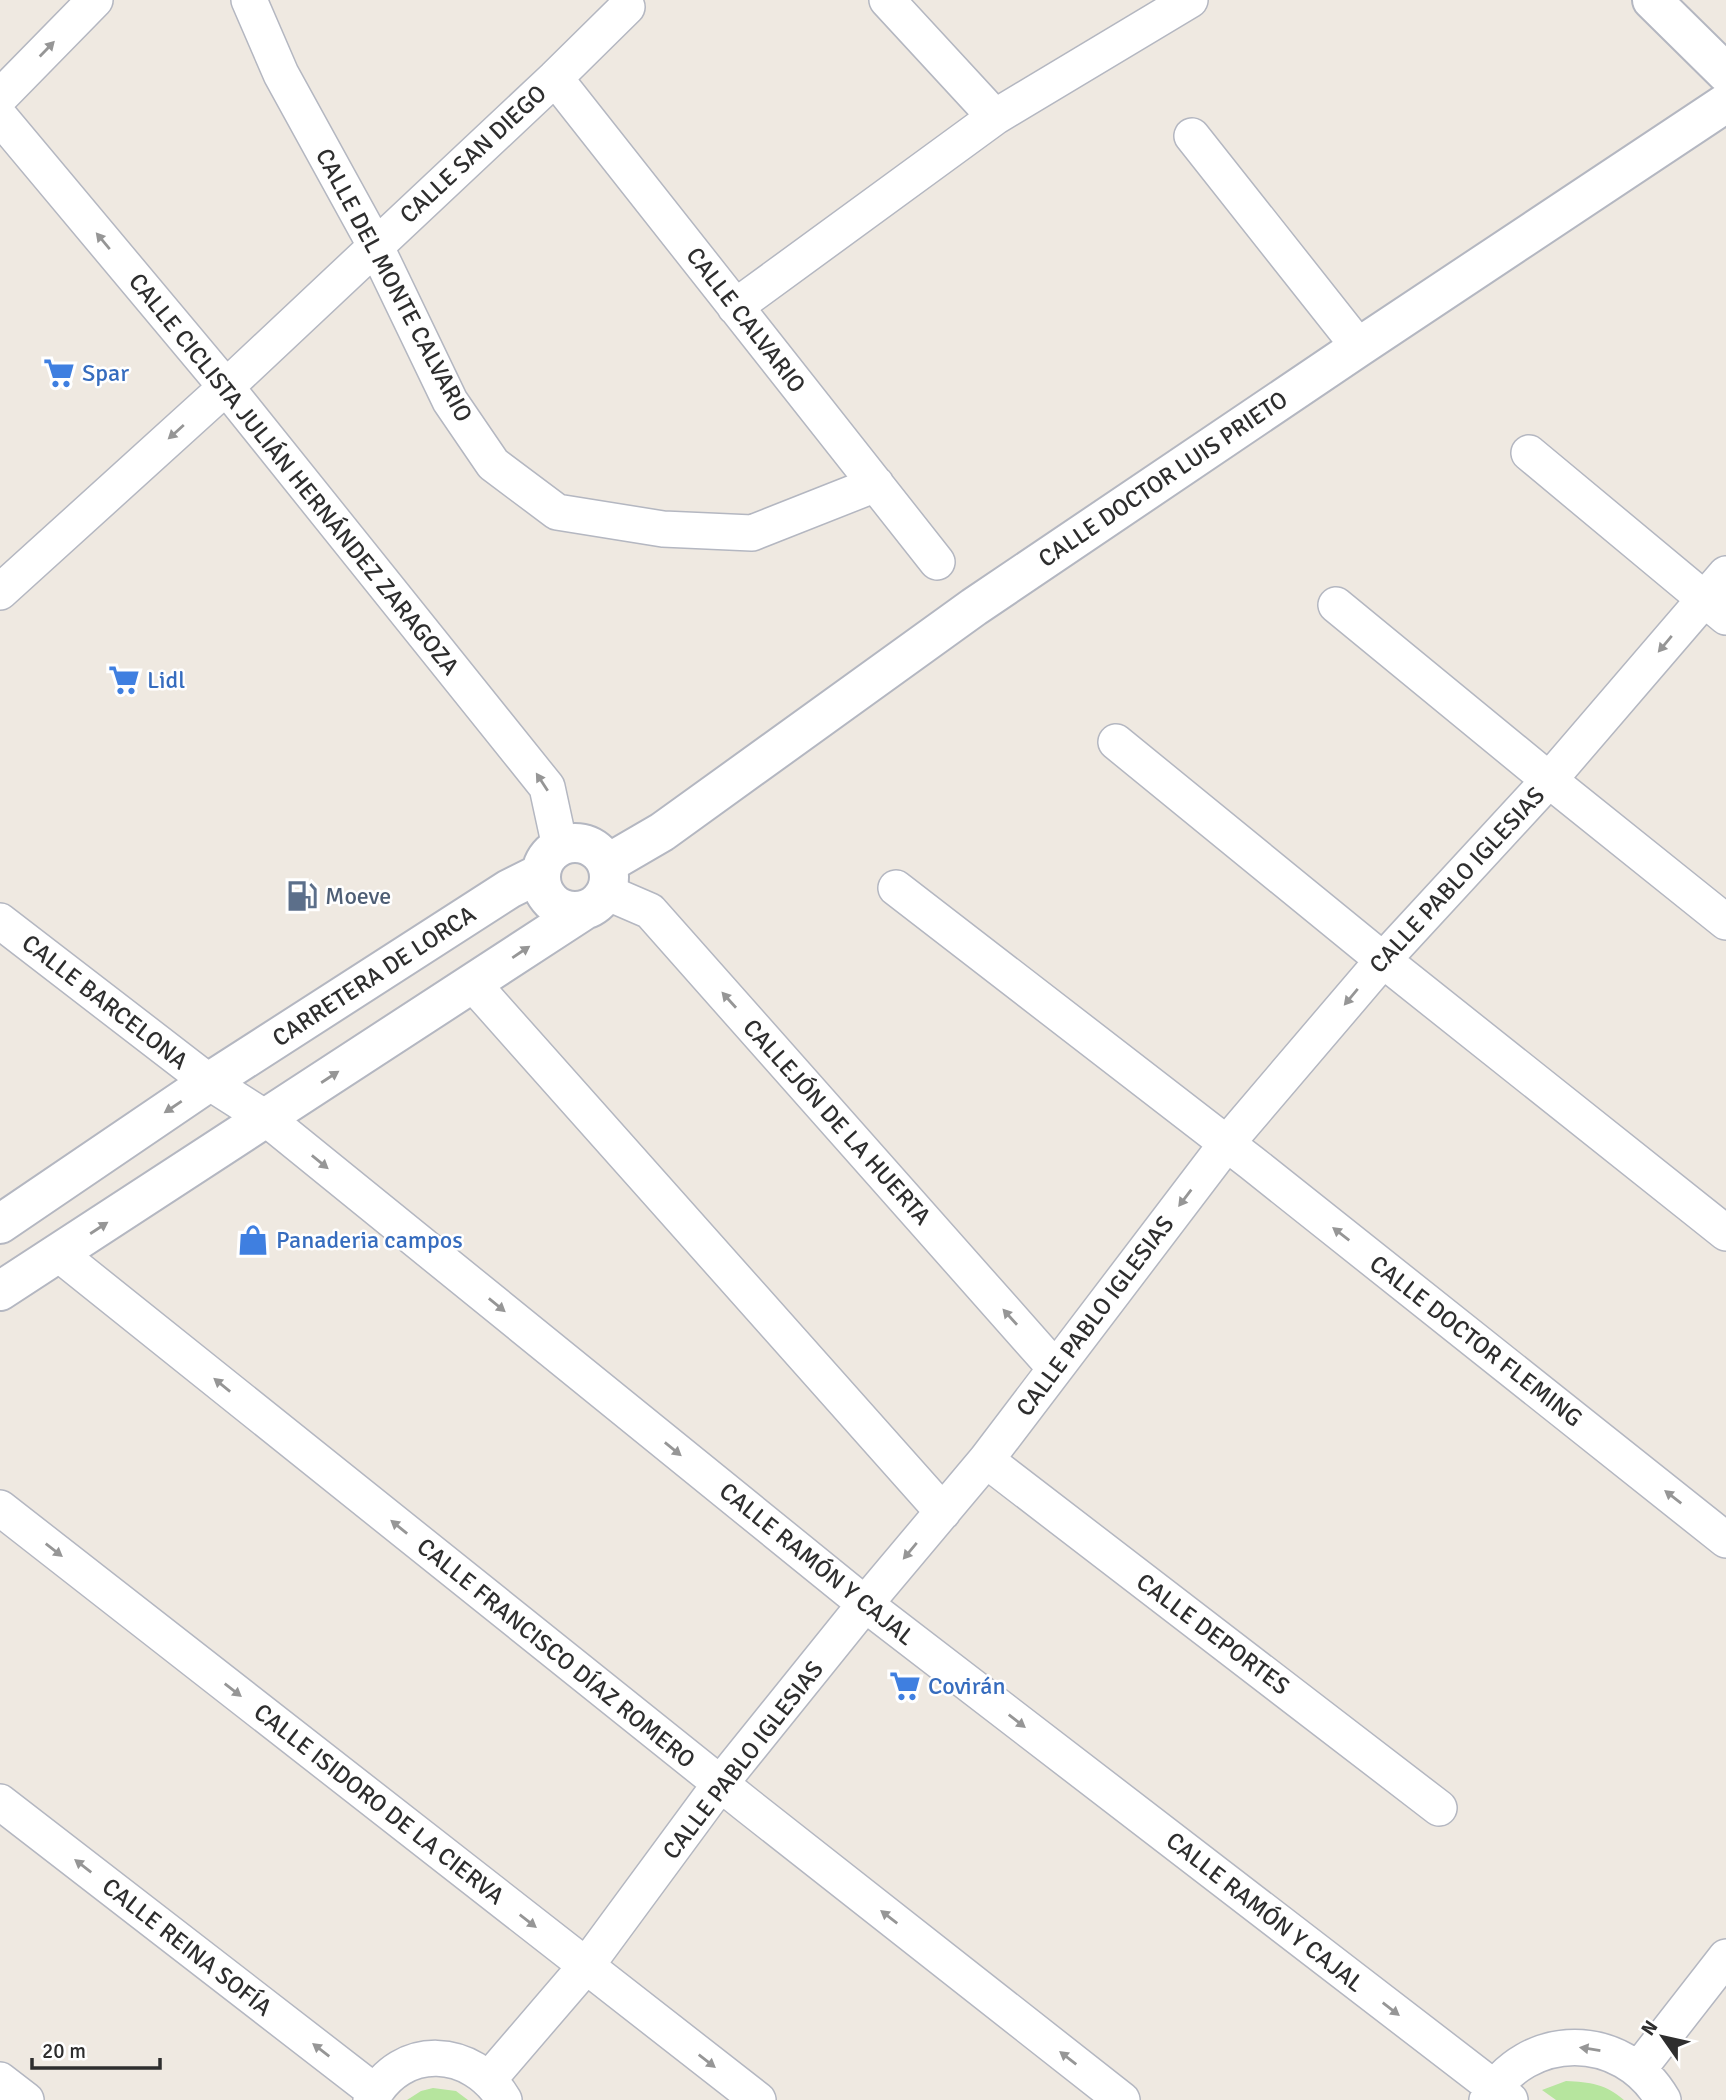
<svg xmlns="http://www.w3.org/2000/svg" width="1726" height="2100" viewBox="0 0 1726 2100" font-family="Signika,sans-serif">
<style>
.green{fill:#b6e59e}
.lines{fill:none;stroke-linecap:round;stroke-linejoin:round}
.street-casing{stroke:#b4b7c1;stroke-width:38}
.secondary-casing{stroke:#b4b7c1;stroke-width:42}
.street{stroke:#fff;stroke-width:35}
.secondary{stroke:#fff;stroke-width:38}
.oneway{fill:#969696}
.labels{text-anchor:middle;stroke-width:5;stroke-linejoin:round;paint-order:stroke}
.street-label{font-size:24px;fill:#2e2e2e;stroke:#fff}
.shop-label{font-size:24px;fill:#366cbe;stroke:#fff;text-anchor:start}
.service-label{font-size:24px;fill:#4e5e75;stroke:#fff;text-anchor:start}
</style>
<rect width="100%" height="100%" fill="#efe9e1"/>
<!-- green -->
<path class="green" d="M1566,2081C1590,2082 1606,2084 1624,2100H1556L1542,2090Z
M433,2088L456,2091L468,2100H407L421,2091Z"/>
<g class="lines">
<defs>
<path id="street" d="M249,0L281,74L375,245L450,401L493,464L557,512L663,529L752,533L876,484
M887,0L995,117
M555,78L937,562
M0,97L95,0
M0,117L226,387L547,787L560,847
M1192,136L1359,347
M735,307L995,117L1190,0
M1529,453L1726,617
M0,592L226,387L555,78L627,7
M1336,605L1549,780L1726,922
M1116,742L1383,960L1726,1233
M896,888L1252,1163L1726,1540
M606,892L650,911L1055,1368
M0,921L209,1082L267,1119L865,1604L1510,2100
M473,984L943,1512
M59,1254L747,1805L1122,2100
M986,1460L1439,1808
M0,1508L758,2100
M0,1802L375,2092
M1638,2070L1726,1957
M489,2079L586,1966L720,1784L865,1604L986,1460L1227,1143L1383,960L1549,780L1726,574
M0,2080L26,2100
M371,2100C401,2042 473,2047 504,2100
M1487,2100C1526,2030 1623,2030 1663,2100"/>
<path id="secondary" d="M1652,0L1726,73
M541 877a34 34 0 1 1 68 0a34 34 0 1 1-68 0Z
M607,864L662,832L974,607L1359,347L1726,103
M0,1224L209,1082L509,889L541,873
M0,1291L583,911"/>
</defs>
<!-- street casing -->
<use href="#street" class="street-casing"/>
<!-- secondary casing -->
<use href="#secondary" class="secondary-casing"/>
<!-- street -->
<use href="#street" class="street"/>
<!-- secondary -->
<use href="#secondary" class="secondary"/>
</g>
<!-- one-way arrows -->
<defs><path id="oneway-solid" d="M-6-.8H1V-3.2L6.5 0L1 3.2V.8H-6Z" transform="scale(1.75)"/></defs>
<g class="oneway">
<use href="#oneway-solid" transform="translate(47 49) rotate(-46)"/>
<use href="#oneway-solid" transform="translate(103 241) rotate(-130)"/>
<use href="#oneway-solid" transform="translate(176 432) rotate(138)"/>
<use href="#oneway-solid" transform="translate(1665 644) rotate(130)"/>
<use href="#oneway-solid" transform="translate(542 782) rotate(-123)"/>
<use href="#oneway-solid" transform="translate(521 952) rotate(-34)"/>
<use href="#oneway-solid" transform="translate(1351 997) rotate(130)"/>
<use href="#oneway-solid" transform="translate(729 1000) rotate(-132)"/>
<use href="#oneway-solid" transform="translate(330 1077) rotate(-33)"/>
<use href="#oneway-solid" transform="translate(173 1107) rotate(146)"/>
<use href="#oneway-solid" transform="translate(320 1162) rotate(39)"/>
<use href="#oneway-solid" transform="translate(1185 1198) rotate(127)"/>
<use href="#oneway-solid" transform="translate(99 1228) rotate(-33)"/>
<use href="#oneway-solid" transform="translate(1341 1234) rotate(-142)"/>
<use href="#oneway-solid" transform="translate(497 1305) rotate(39)"/>
<use href="#oneway-solid" transform="translate(1010 1317) rotate(-132)"/>
<use href="#oneway-solid" transform="translate(222 1385) rotate(-141)"/>
<use href="#oneway-solid" transform="translate(673 1449) rotate(39)"/>
<use href="#oneway-solid" transform="translate(1673 1497) rotate(-142)"/>
<use href="#oneway-solid" transform="translate(399 1527) rotate(-141)"/>
<use href="#oneway-solid" transform="translate(54 1550) rotate(38)"/>
<use href="#oneway-solid" transform="translate(910 1551) rotate(130)"/>
<use href="#oneway-solid" transform="translate(233 1690) rotate(38)"/>
<use href="#oneway-solid" transform="translate(1017 1721) rotate(38)"/>
<use href="#oneway-solid" transform="translate(83 1866) rotate(-142)"/>
<use href="#oneway-solid" transform="translate(889 1917) rotate(-142)"/>
<use href="#oneway-solid" transform="translate(528 1921) rotate(38)"/>
<use href="#oneway-solid" transform="translate(1391 2009) rotate(38)"/>
<use href="#oneway-solid" transform="translate(1590 2049) rotate(-171)"/>
<use href="#oneway-solid" transform="translate(321 2050) rotate(-142)"/>
<use href="#oneway-solid" transform="translate(1068 2058) rotate(-142)"/>
<use href="#oneway-solid" transform="translate(707 2061) rotate(38)"/>
</g>
<!-- icons -->
<defs>
<symbol id="supermarket-bare" viewBox="-9 -9 18 18"><path d="M-6-5.5h2.5l.6 2H6L4.5 2H-2.5L-4.4-4H-6ZM-1.5 3.2a1.3 1.3 0 1 0 .1 0ZM3 3.2a1.3 1.3 0 1 0 .1 0Z" fill="#3f7fe0" stroke="#fff" stroke-width="2.5" paint-order="stroke"/></symbol>
<symbol id="fuel-bare" viewBox="-9 -9 18 18"><path d="M-5.5-6h7V0h2V4h1.3V-2.5L3-4.5l.8-.8L6-3V5H2.5V1h-1V6h-7ZM-4.2-4.7v3.2H.2V-4.7Z" fill="#5c6f8a" stroke="#fff" stroke-width="2.5" paint-order="stroke"/></symbol>
<symbol id="shop-bare" viewBox="-9 -9 18 18"><path d="M-5-2.5h2.3a2.7 3.5 0 0 1 5.4 0H5L5.5 6h-11ZM-1.5-2.5h3a1.5 2.3 0 0 0-3 0Z" fill="#3f7fe0" stroke="#fff" stroke-width="2.5" paint-order="stroke"/></symbol>
</defs>
<g fill-rule="evenodd">
<use href="#supermarket-bare" x="37" y="351" width="44" height="44"/>
<use href="#supermarket-bare" x="102" y="658" width="44" height="44"/>
<use href="#fuel-bare" x="280" y="874" width="44" height="44"/>
<use href="#shop-bare" x="231" y="1218" width="44" height="44"/>
<use href="#supermarket-bare" x="883" y="1664" width="44" height="44"/>
</g>
<g class="labels">
<!-- street labels -->
<g class="street-label">
<text transform="translate(473 154) rotate(-43)" y="8">CALLE SAN DIEGO</text>
<text transform="translate(394 285) rotate(62)" y="8">CALLE DEL MONTE CALVARIO</text>
<text transform="translate(746 320) rotate(52)" y="8">CALLE CALVARIO</text>
<text transform="translate(294 474) rotate(51)" y="8">CALLE CICLISTA JULIÁN HERNÁNDEZ ZARAGOZA</text>
<text transform="translate(1163 479) rotate(-34)" y="8">CALLE DOCTOR LUIS PRIETO</text>
<text transform="translate(1457 880) rotate(-47)" y="8">CALLE PABLO IGLESIAS</text>
<text transform="translate(374 976) rotate(-33)" y="8">CARRETERA DE LORCA</text>
<text transform="translate(105 1002) rotate(38)" y="8">CALLE BARCELONA</text>
<text transform="translate(837 1122) rotate(48)" y="8">CALLEJÓN DE LA HUERTA</text>
<text transform="translate(1095 1316) rotate(-53)" y="8">CALLE PABLO IGLESIAS</text>
<text transform="translate(1476 1341) rotate(38)" y="8">CALLE DOCTOR FLEMING</text>
<text transform="translate(817 1564) rotate(39)" y="8">CALLE RAMÓN Y CAJAL</text>
<text transform="translate(1213 1634) rotate(37)" y="8">CALLE DEPORTES</text>
<text transform="translate(556 1653) rotate(39)" y="8">CALLE FRANCISCO DÍAZ ROMERO</text>
<text transform="translate(743 1760) rotate(-52)" y="8">CALLE PABLO IGLESIAS</text>
<text transform="translate(379 1804) rotate(38)" y="8">CALLE ISIDORO DE LA CIERVA</text>
<text transform="translate(1265 1912) rotate(38)" y="8">CALLE RAMÓN Y CAJAL</text>
<text transform="translate(187 1947) rotate(38)" y="8">CALLE REINA SOFÍA</text>
</g>
<!-- shop labels -->
<g class="shop-label">
<text x="82" y="381">Spar</text>
<text x="147" y="688">Lidl</text>
<text x="276" y="1248">Panaderia campos</text>
<text x="928" y="1694">Covirán</text>
</g>
<!-- service labels -->
<g class="service-label">
<text x="325" y="904">Moeve</text>
</g>
</g>
<!-- north arrow -->
<g transform="translate(1663 2037) rotate(304)" stroke="#ffffff" stroke-width="5" paint-order="stroke">
<path d="M0-5L12 26L0 18L-12 26Z" fill="#2e2e2e"/>
<text y="-10" font-size="19" font-weight="bold" text-anchor="middle" fill="#2e2e2e">N</text>
</g>
<!-- scale -->
<path d="M32 2058v10h128v-10" fill="none" stroke="#2e2e2e" stroke-width="3.5"/>
<text x="42" y="2058" font-size="21" fill="#2e2e2e" stroke="#ffffff" stroke-width="5" paint-order="stroke">20 m</text>
</svg>
